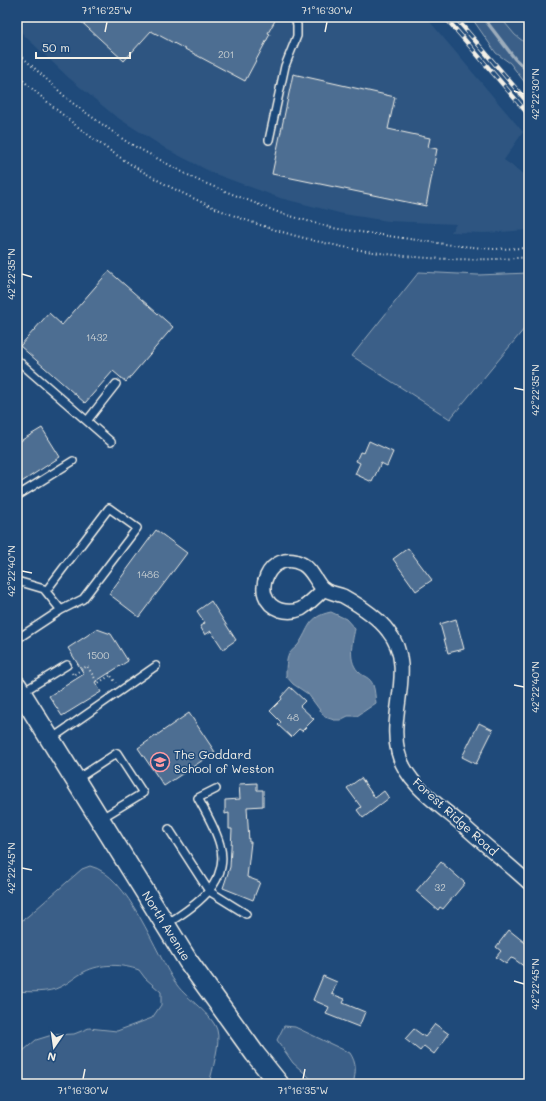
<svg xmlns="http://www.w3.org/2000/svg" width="546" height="1101" viewBox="0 0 546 1101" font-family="Mali,sans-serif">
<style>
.built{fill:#2d5581}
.green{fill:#3a5f88;stroke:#97a8b8}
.water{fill:#627e9d;stroke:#9cacbb}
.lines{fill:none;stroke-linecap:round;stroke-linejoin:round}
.stream{stroke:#9cacbb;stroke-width:3.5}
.building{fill:#4d6e92;stroke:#f4f1e8}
.lane-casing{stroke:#f4f1e8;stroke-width:10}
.street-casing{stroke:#f4f1e8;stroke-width:16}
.secondary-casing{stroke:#f4f1e8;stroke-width:22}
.path{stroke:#f4f1e8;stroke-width:2;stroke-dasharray:1 3;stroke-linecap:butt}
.lane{stroke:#1f4a7a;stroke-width:7}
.street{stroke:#1f4a7a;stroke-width:13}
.secondary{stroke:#1f4a7a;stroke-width:19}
.rail-casing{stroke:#f4f1e8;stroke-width:4.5}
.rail{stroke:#1f4a7a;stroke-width:3;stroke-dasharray:9;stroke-linecap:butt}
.ticks{fill:none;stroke:#f4f1e8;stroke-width:1.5}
.labels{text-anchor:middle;stroke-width:3;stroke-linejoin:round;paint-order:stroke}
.number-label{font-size:10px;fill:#cad0d2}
.poi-label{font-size:12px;fill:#f4f1e8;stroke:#1f4a7a;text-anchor:start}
.street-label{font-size:12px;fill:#f4f1e8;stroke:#1f4a7a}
.neatline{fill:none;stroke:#f4f1e8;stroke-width:1.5}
.ticks-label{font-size:10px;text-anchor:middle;fill:#f4f1e8}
</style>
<rect width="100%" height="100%" fill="#1f4a7a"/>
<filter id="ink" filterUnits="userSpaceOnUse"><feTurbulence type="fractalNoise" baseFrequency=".025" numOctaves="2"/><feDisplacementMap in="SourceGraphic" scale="8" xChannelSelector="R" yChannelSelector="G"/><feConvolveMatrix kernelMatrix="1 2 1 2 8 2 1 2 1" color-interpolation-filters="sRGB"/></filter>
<g filter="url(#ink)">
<!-- built -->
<path class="built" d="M17,17H426L523,132L504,160L529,178V230L485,233L451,232L456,224L388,221L343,214L280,198L215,174L168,150L115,116L69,78L29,40L17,28Z
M481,17H529V74Z"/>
<!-- green -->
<path class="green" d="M471,17H500L515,35L524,42L529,50V88L510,63L496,53Z
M419,272L478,275L529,273V323L450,419L352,356Z
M90,866C129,875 155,954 177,985C187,999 212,1014 217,1030C221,1042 212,1071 209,1084H20L17,1081V1062L23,1051L36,1040L52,1035L74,1034L89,1028L117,1031L152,1018L161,1005V992L145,978L139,970C122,964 101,963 84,972C76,976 69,983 60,987C49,993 29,992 17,991V924L28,916L82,869Z
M284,1026L295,1027L350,1053C357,1064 356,1072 353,1084H317L293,1063L277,1040Z"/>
<!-- water -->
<path class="water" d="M331,612L346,619L355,629C352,643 347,662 360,673C364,677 370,677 373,685C375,690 375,697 376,703L357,716H348L340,720H334L325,717L308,694L293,684L286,676C286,669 286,660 289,654C291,651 295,648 298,645C310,628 307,617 331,612Z"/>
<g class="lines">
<!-- stream -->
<path class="stream" d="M483,17L515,59L529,72"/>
</g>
<!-- building -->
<path class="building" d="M76,17H277L268,33L270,34L245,81L151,31L124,61Z
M293,74L395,97L388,129L430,138L428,147L437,149L426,206L272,174Z
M109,271L173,327L126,382L113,371L85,403L20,346L49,313L62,325Z
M42,428L60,457L17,485V443Z
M369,441L393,452L387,466L381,463L372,482L355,474L360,463L356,461L360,452L364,453Z
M156,530L187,553L139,617L109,594Z
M408,548L432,580L416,591L393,559Z
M211,601L236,640L223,649L211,631L205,635L200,626L205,623L197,611Z
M456,619L464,649L448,653L440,624Z
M97,629L111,634L128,661L95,682L101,692L62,716L49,696L84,674L68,648Z
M290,687L305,701L300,706L314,719L302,731L299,729L291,737L278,725L281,722L270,711L282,699L281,697Z
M189,713L215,752L164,786L138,748Z
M479,723L493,730L476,764L462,757Z
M361,778L375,798L384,791L389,798L363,818L357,810L361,807L347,788Z
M257,783V790H263V806L247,807L249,842H251L247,877L260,882L253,900L223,888L230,867L232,829H229V813L225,814V800L240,799L239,784Z
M441,862L465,883L443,909L440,907L438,910L416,891Z
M509,930L529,946V970L514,959L511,958L506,964L496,957L501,951L496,947Z
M323,976L337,982L332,994L345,999L343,1003L365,1012L359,1027L326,1014L329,1007L313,1000Z
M435,1024L449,1034L434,1054L424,1046L420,1051L405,1039L414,1029L425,1037Z"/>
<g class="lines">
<defs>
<path id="lane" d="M269,140L285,66L297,36V25L295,17
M17,360L111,442
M87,421L116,384
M17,496L73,461
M17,581L44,589L61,610
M17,639L61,610L83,599L137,528L109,508L46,591
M21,693L67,665
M51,739L156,666
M77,779L117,753L143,793L100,819
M169,829L209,891L246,914
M165,925C192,908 231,884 220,845C216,829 206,813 198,798L216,789"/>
<path id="street" d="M324,589C317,596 309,604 301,609C294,612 287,612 280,610C247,598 270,547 302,564C312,569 315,581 323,589C328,592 337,594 343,596C359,605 377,616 388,631C417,666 388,712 398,752C406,785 441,806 465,827C486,846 508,864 529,883"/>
<path id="secondary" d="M17,686L188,961L255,1054L279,1084"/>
</defs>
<!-- lane casing -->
<use href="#lane" class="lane-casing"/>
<!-- street casing -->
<use href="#street" class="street-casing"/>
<!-- secondary casing -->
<use href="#secondary" class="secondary-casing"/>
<!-- path -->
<path class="path" d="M17,52L71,102L127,142L197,180L280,213L332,228L452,245L493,249L529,248
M17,75C50,105 83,133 121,158C240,236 389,269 529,257
M72,673L73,675L87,666L98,683L111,675
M109,673L116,683"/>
<!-- lane -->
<use href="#lane" class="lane"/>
<!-- street -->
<use href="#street" class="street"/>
<!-- secondary -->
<use href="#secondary" class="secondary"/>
<defs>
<path id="rail" d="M445,17L529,115
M455,17L529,104"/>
</defs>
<!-- rail casing -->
<use href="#rail" class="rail-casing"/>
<!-- rail -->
<use href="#rail" class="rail"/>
</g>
</g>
<!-- ticks -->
<path class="ticks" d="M105,32L107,22M325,32L327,22M514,91L524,94M22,274L32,277M514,388L524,390M22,571L32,573M514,685L524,687M22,868L32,870M514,981L524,984M83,1079L85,1069M303,1079L305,1069"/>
<!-- icons -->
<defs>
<symbol id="school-ring" viewBox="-11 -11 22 22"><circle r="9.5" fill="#1f4a7a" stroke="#ff9aa2" stroke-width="1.5"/><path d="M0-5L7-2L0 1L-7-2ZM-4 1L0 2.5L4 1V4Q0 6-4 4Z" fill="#ff9aa2"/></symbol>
</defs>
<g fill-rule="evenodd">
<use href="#school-ring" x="149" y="751" width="22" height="22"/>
</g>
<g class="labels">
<!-- number labels -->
<g class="number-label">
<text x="226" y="58">201</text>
<text x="97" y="341">1432</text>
<text x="148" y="578">1486</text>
<text x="98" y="659">1500</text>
<text x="293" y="721">48</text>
<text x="440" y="891">32</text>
</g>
<!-- poi labels -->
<g class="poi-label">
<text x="174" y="759">The Goddard<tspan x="174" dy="14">School of Weston</tspan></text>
</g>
<!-- street labels -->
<g class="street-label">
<text transform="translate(455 817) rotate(42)" y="4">Forest Ridge Road</text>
<text transform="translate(166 926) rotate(58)" y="4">North Avenue</text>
</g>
</g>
<!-- margin -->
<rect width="546" height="1101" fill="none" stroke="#1f4a7a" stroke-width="44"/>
<!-- north arrow -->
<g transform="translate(54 1047) rotate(193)" stroke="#1f4a7a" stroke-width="3" paint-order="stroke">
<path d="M0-3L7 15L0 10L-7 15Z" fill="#f4f1e8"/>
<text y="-6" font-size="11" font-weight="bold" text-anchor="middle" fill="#f4f1e8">N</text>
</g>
<!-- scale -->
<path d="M36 52v6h94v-6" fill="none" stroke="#f4f1e8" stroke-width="2"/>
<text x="42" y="52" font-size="12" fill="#f4f1e8" stroke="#1f4a7a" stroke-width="3" paint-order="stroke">50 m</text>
<rect x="22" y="22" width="502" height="1057" class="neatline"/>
<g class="ticks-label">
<text x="107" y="14">71°16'25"W</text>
<text x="327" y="14">71°16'30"W</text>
<text transform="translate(535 94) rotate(-90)" y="4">42°22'30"N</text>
<text transform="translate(11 274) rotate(-90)" y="4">42°22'35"N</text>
<text transform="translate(535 390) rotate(-90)" y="4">42°22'35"N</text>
<text transform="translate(11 571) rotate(-90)" y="4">42°22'40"N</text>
<text transform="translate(535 687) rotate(-90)" y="4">42°22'40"N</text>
<text transform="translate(11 868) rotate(-90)" y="4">42°22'45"N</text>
<text transform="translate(535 984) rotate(-90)" y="4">42°22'45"N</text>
<text x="83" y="1094">71°16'30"W</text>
<text x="303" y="1094">71°16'35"W</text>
</g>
</svg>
